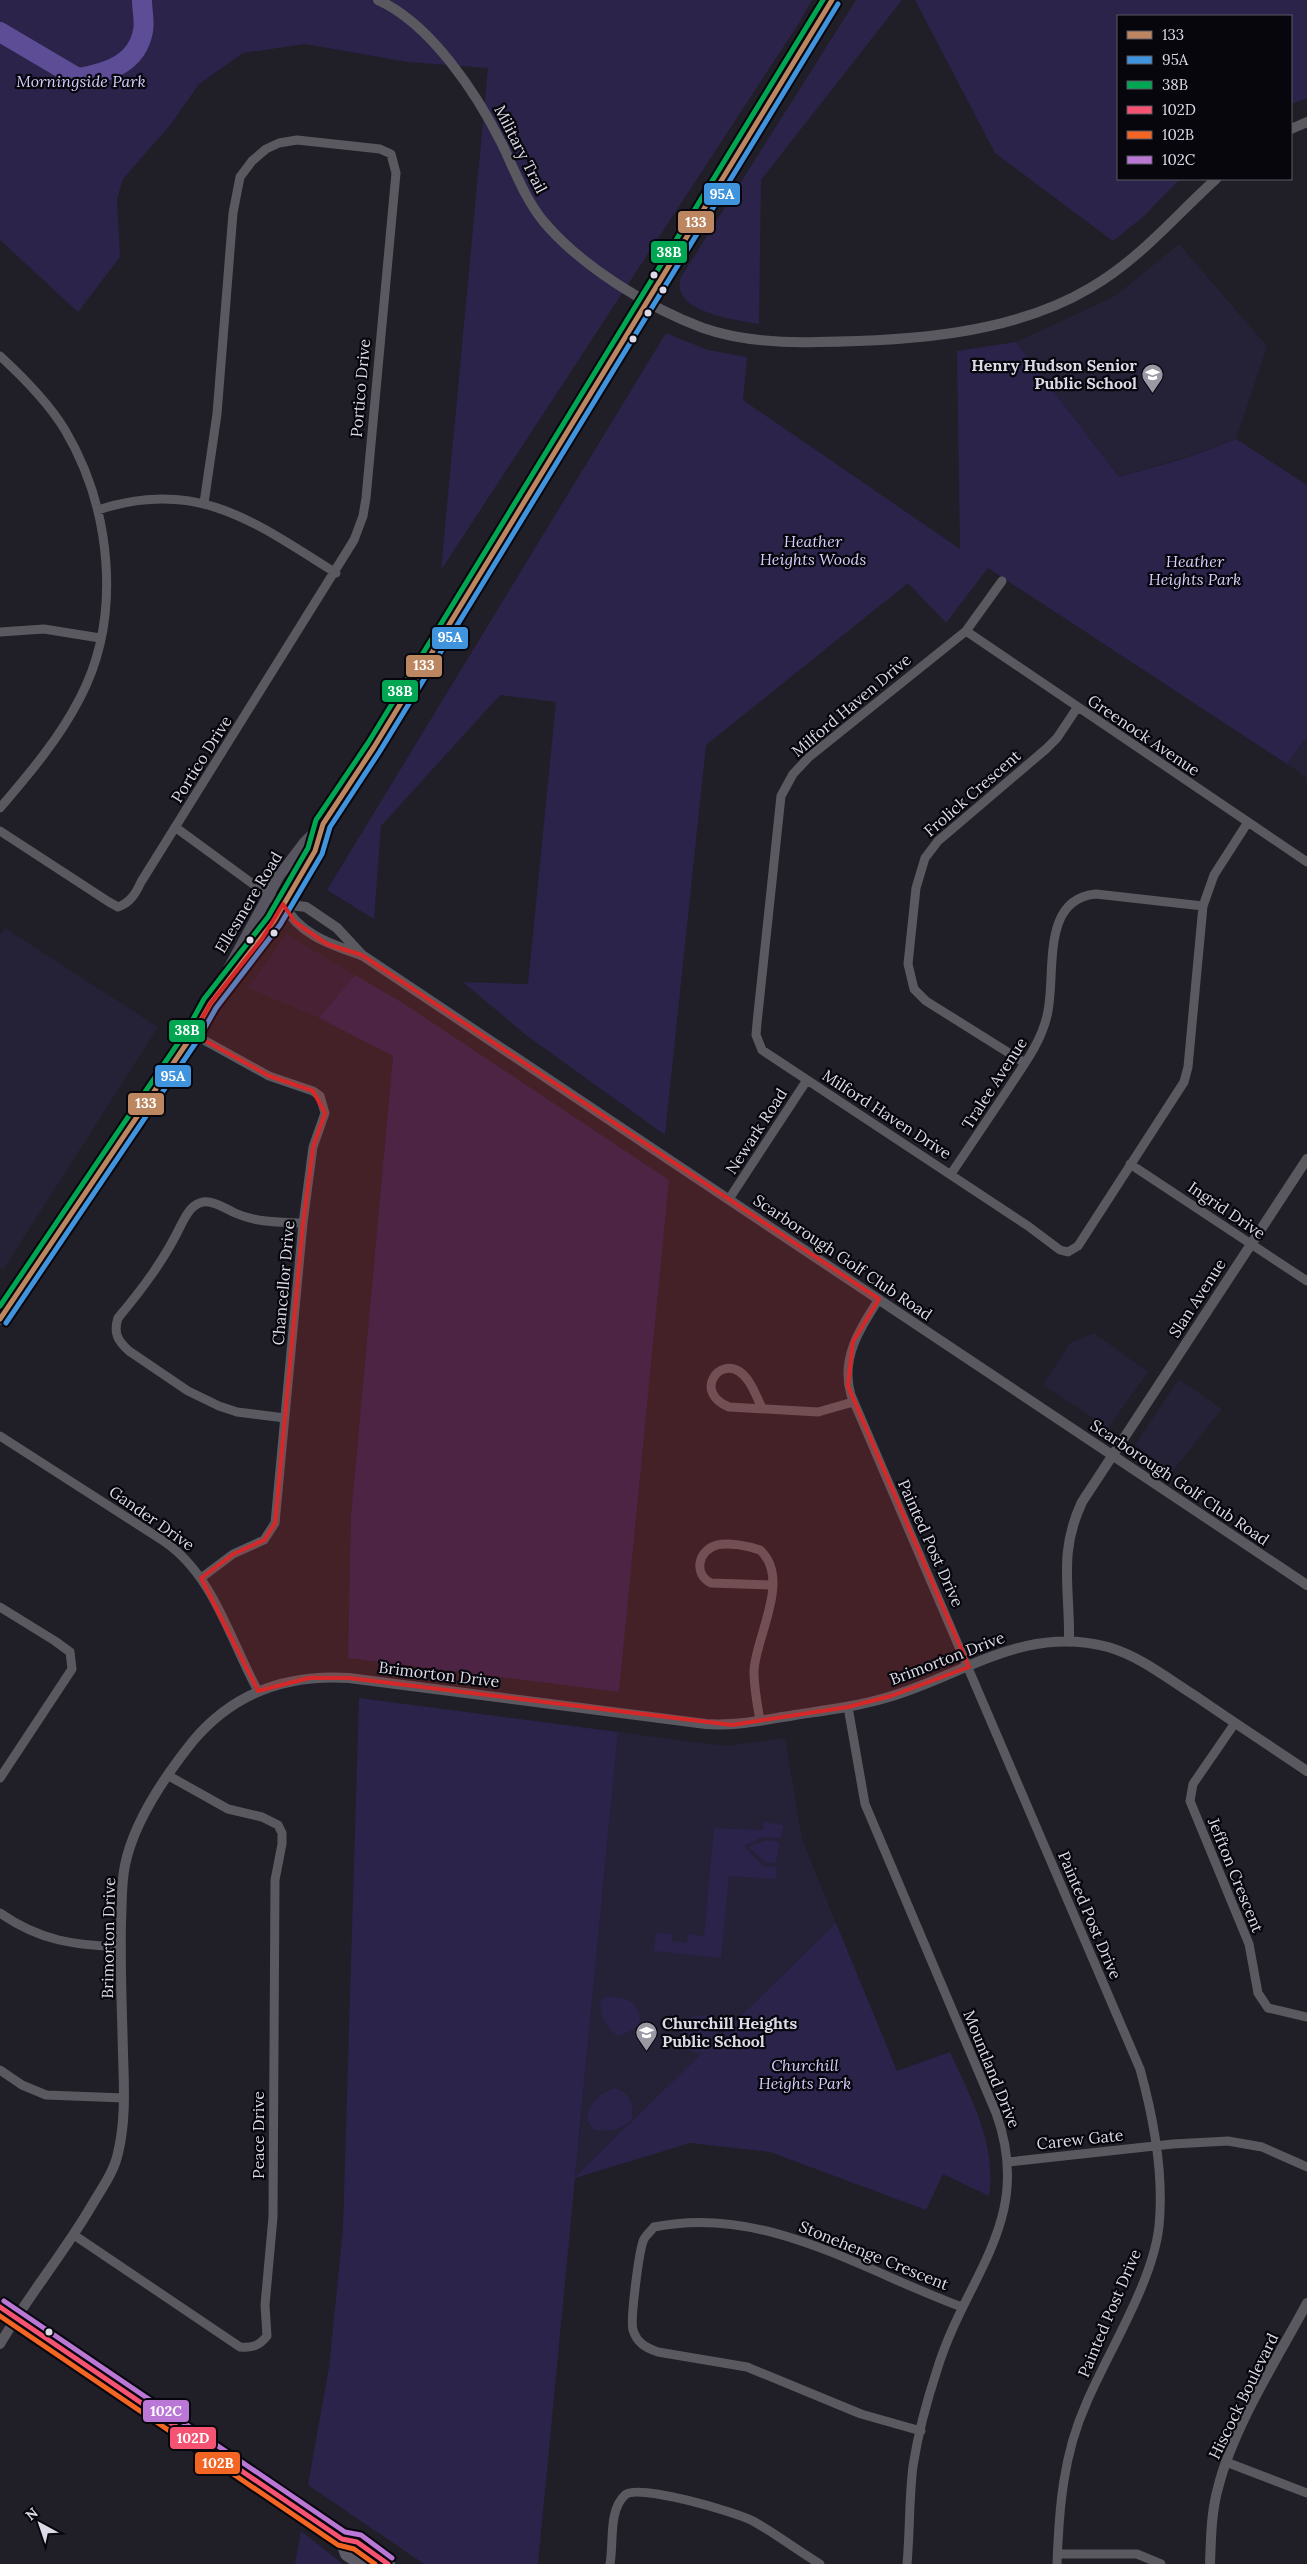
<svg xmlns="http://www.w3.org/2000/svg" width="1307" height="2564" viewBox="0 0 1307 2564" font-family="Lora,serif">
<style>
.built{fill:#252137}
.green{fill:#2b234a}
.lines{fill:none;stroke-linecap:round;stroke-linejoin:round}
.river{stroke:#5c4d96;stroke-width:20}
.minor{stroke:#5a5960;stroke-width:9}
.tertiary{stroke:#5a5960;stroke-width:10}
.secondary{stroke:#575560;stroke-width:11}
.primary{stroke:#5d5b68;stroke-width:14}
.bus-1-casing{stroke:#07060d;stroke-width:9}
.bus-2-casing{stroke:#07060d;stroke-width:9}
.bus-3-casing{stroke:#07060d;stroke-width:9}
.bus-4-casing{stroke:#07060d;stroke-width:9}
.bus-5-casing{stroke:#07060d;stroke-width:9}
.bus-6-casing{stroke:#07060d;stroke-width:9}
.bus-1{stroke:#bb8660;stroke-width:5}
.bus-2{stroke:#4094de;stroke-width:5}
.bus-3{stroke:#00a651;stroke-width:5}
.bus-4{stroke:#f65372;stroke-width:5}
.bus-5{stroke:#f26522;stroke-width:5}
.bus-6{stroke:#ba77d6;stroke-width:5}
.marked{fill:#d62828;fill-opacity:0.2;stroke:#d62828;stroke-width:4;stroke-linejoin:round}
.bus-dot{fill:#dbdae6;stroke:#07060d;stroke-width:2}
.labels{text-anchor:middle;stroke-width:4.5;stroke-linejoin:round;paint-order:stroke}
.park-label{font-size:16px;font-style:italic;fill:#d4cefb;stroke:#07060d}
.street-label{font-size:16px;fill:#dbdae6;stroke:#07060d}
.poi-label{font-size:16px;font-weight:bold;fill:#dbdae6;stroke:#07060d;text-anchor:end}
.line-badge{stroke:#07060d;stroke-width:2}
.badge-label{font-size:14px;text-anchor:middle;font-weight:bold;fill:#fff}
</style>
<rect width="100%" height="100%" fill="#201e27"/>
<!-- built -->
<path class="built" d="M1179,244L1267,346L1236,439L1186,457L1119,477L1016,342L1115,296Z
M1307,736V778L1287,764Z
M5,928L158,1027L3,1270L0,1268V934Z
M286,934L355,975L319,1018L248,988Z
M1094,1333L1148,1372L1108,1428L1043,1385L1070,1343Z
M1179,1379L1222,1409L1172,1472L1135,1445Z
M618,1732L725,1746L785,1738L802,1839L836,1923L575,2178Z"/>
<!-- green -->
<path class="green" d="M0,0H812L799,23L441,570L488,68L408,62L305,44L243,53L199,84L171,124L123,179L117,199L120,257L78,312L0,240Z
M856,0H902L761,180L759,324C735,320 669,312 681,277Z
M915,0H1307V98L1291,104V16H1118V179H1180L1143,217L1113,241L995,153Z
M666,333L708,350L747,357L743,400L960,549L957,351L1016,342L1119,477L1186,458L1236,439L1307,485V736L1287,764L988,568L946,623L908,583L706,745L665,1135L526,1035L463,982L528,984L556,702L500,695L381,826L374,919L327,890Z
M355,975L403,1003L669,1180L619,1692L348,1658L351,1516L393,1056L319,1018Z
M359,1698L618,1732L575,2177L703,2052C683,2058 670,2023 691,2017C697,2015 705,2016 712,2015L720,2025L712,2044L836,1923L897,2071L950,2052C971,2098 997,2145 989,2196L943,2174L926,2210L770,2152L690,2143L575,2178L538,2564H424L308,2485L329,2367L343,2228Z
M764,1822L784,1825L781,1838L763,1837L744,1846L763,1866L777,1867L776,1879L729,1876L721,1958L654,1951L656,1933L672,1934V1941L687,1943L688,1934L704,1936L714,1828L763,1830Z
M766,1840L779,1842L776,1863L765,1862L748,1847Z
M607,1996C614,1997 624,1998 630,2001C635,2004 638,2009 639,2014C644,2028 629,2032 618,2036C604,2027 602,2017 600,2002Z
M616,2088C631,2095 634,2104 632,2120C619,2131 610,2131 594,2130L587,2120C588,2104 600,2092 616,2088Z
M301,2531L343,2564H295Z"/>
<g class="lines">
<!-- river -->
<path class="river" d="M0,32L78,78C107,73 137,64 143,31C145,22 142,10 142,0"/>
<!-- minor -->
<path class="minor" d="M0,356C24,378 48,402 65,430C111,508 123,616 80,698C59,739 29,774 0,808
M98,510C198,477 256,523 336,573
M1002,581L966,631L809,757L793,774L781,796L757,1023L756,1035L762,1050L1028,1226L1060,1250L1068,1252L1078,1246L1184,1082L1188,1067L1203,906L1214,875L1248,822
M966,631L1307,862
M0,632L44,629L100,638
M175,827L268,895
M0,831L109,902L118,907C130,903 136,893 141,882L354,540L363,516L366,498L396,173L391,154L380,149L297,140L279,143L266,149L252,161L240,177L233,213L217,414L204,503
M193,1034L269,1076L313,1091L320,1096L325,1113L313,1147L303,1223L275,1523L264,1540L233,1554L201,1578
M1025,1063L926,1001L914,989L908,964L916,888L925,858L938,841L1046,749L1057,738L1077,708
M1130,1164L1307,1281
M951,1174C969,1147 988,1119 1006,1092C1022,1067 1040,1045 1047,1016C1057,976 1039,899 1096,894L1203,906
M729,1199L807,1080
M879,1299C860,1328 840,1359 851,1395L1140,2069C1153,2116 1164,2176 1159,2226C1153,2282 1108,2352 1086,2404C1063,2455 1059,2509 1057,2564
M762,1408C756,1396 751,1380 740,1372C719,1357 693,1392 729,1407L818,1412L853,1402
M285,1418L237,1412L219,1406L188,1391L129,1351C118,1341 113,1333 118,1318C143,1288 165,1259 182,1223C187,1214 192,1204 203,1202C213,1200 226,1209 235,1213C257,1223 280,1222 303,1223
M0,1436L165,1542C214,1576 230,1640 258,1691
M0,1607L55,1641L70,1652L72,1669L0,1778
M848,1707L865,1804L996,2113C1035,2220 966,2275 937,2370C927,2400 918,2434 913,2466C909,2498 910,2531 907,2564
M760,1720C757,1704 754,1687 754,1671C755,1638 792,1579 760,1550C749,1546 728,1542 717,1545C698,1550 693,1574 711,1583L772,1585
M1235,1723L1193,1784L1190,1801L1249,1944L1258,1993L1268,2008L1307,2017
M0,1913C40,1941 74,1945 121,1947
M0,2070L22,2085L46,2095L124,2098
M1008,2162L1173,2144L1228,2141L1262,2147L1307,2167
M74,2235L240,2347C252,2348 259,2346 267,2336L265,2305L273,2217L275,1880L282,1844V1833L278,1825L262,1817L228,1809L169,1776
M921,2431L861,2414L747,2367L658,2352C646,2348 637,2343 633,2330C630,2321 639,2249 644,2239C646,2235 651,2231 654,2227C764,2204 863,2271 962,2307
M1226,2462L1307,2493
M1058,2554H1137L1161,2564
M610,2564C614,2542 608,2511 625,2495C637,2483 736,2512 753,2521C776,2534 797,2550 820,2564"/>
<!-- tertiary -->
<path class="tertiary" d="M378,0C431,24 477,94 502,144C515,171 525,199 544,222C581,266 649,308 703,328C740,341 779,343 817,342C906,341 1011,335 1090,288C1139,260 1175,216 1216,179
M1291,129L1307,122
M268,895L283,904L306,907L337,928L362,955L1307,1585
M283,904C300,935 330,944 361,955
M1069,1640C1070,1588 1058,1553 1082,1502L1307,1159
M0,2344C28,2296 64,2253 92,2205C102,2188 114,2172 118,2153C126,2120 124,2087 123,2053C122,2010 120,1967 121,1923C122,1904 121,1884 125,1865C134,1821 165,1776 193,1741C233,1693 287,1674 349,1678L706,1724C740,1726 762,1720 795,1715C828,1710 860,1706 892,1696C967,1673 1025,1625 1108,1647C1142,1657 1168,1679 1197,1697C1233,1722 1270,1746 1307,1771
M1210,2564C1211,2539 1211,2513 1218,2488C1233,2427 1277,2359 1307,2303"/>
<!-- secondary -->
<path class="secondary" d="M225,985L274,921L315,851L322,827
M0,1319L193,1034L279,876L304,843L323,824L374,747L832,0"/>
<!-- primary -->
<path class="primary" d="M0,2307L342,2539L357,2542L388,2564
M342,2539L347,2554L362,2564"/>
<defs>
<path id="bus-1" d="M0,1319L193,1034L210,1004L274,921L315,851L323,824L374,747L832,0"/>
<path id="bus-2" d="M6,1323L199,1038L216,1008L280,925L322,854L330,827L380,751L838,4"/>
<path id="bus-3" d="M0,1306L187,1030L204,999L268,917L308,848L316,820L368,743L823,0"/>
<path id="bus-4" d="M0,2307L342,2539L357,2542L388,2564"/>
<path id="bus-5" d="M0,2316L338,2545L354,2549L375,2564"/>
<path id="bus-6" d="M4,2301L345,2532L361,2535L392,2558"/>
</defs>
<!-- bus-1 casing -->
<use href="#bus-1" class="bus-1-casing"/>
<!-- bus-2 casing -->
<use href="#bus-2" class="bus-2-casing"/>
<!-- bus-3 casing -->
<use href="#bus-3" class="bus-3-casing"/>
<!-- bus-4 casing -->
<use href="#bus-4" class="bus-4-casing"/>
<!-- bus-5 casing -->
<use href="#bus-5" class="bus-5-casing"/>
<!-- bus-6 casing -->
<use href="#bus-6" class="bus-6-casing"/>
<!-- bus-1 -->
<use href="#bus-1" class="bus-1"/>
<!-- bus-2 -->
<use href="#bus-2" class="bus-2"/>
<!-- bus-3 -->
<use href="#bus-3" class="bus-3"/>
<!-- bus-4 -->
<use href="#bus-4" class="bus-4"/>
<!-- bus-5 -->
<use href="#bus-5" class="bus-5"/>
<!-- bus-6 -->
<use href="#bus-6" class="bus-6"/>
</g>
<!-- marked area -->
<path class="marked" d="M283,904L295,922L327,944L362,955L879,1299L853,1342L848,1386L969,1667L891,1696L848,1707L732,1725L349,1678H309L258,1691L201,1578L233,1554L264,1540L275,1523L303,1223L313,1147L325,1113L313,1091L269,1076L193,1034L210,1004L262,939Z"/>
<!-- icons -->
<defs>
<symbol id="school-pin" viewBox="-11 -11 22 30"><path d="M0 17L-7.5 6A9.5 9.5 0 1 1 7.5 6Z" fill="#9a98a3" stroke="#07060d"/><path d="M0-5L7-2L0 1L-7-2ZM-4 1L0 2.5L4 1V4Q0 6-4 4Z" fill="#fff"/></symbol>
</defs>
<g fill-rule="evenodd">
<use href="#school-pin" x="1140" y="362" width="25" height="34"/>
<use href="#school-pin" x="634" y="2020" width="25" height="34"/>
</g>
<!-- markers -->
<g class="bus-dot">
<circle cx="654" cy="275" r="4.5"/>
<circle cx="663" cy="290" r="4.5"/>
<circle cx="648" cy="313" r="4.5"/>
<circle cx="633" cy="339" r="4.5"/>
<circle cx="274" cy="933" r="4.5"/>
<circle cx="250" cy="940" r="4.5"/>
<circle cx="49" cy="2332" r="4.5"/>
</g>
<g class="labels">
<!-- park labels -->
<g class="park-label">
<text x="81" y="87">Morningside Park</text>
<text x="813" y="547">Heather<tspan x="813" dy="18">Heights Woods</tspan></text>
<text x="1195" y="567">Heather<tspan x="1195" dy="18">Heights Park</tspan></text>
<text x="805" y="2071">Churchill<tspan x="805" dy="18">Heights Park</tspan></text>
</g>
<!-- street labels -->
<g class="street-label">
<text transform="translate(521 149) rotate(63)" y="6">Military Trail</text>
<text transform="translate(360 388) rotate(-85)" y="6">Portico Drive</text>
<text transform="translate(851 705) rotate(-40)" y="6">Milford Haven Drive</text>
<text transform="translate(1144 735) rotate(34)" y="6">Greenock Avenue</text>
<text transform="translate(201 759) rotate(-58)" y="6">Portico Drive</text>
<text transform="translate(972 793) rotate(-41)" y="6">Frolick Crescent</text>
<text transform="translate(248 902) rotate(-59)" y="6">Ellesmere Road</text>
<text transform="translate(994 1083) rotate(-57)" y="6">Tralee Avenue</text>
<text transform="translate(887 1114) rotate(33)" y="6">Milford Haven Drive</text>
<text transform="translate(756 1131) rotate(-57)" y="6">Newark Road</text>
<text transform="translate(1227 1210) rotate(34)" y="6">Ingrid Drive</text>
<text transform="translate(843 1257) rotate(34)" y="6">Scarborough Golf Club Road</text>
<text transform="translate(283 1283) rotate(-85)" y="6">Chancellor Drive</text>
<text transform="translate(1197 1298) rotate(-57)" y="6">Slan Avenue</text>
<text transform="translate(1180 1482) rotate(34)" y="6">Scarborough Golf Club Road</text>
<text transform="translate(152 1518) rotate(35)" y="6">Gander Drive</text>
<text transform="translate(931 1543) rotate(66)" y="6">Painted Post Drive</text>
<text transform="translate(947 1658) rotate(-21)" y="6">Brimorton Drive</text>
<text transform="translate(439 1674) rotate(7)" y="6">Brimorton Drive</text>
<text transform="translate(1236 1875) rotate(68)" y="6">Jeffton Crescent</text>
<text transform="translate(1090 1915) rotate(67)" y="6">Painted Post Drive</text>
<text transform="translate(108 1938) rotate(-89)" y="6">Brimorton Drive</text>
<text transform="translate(992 2069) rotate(68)" y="6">Mountland Drive</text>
<text transform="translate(258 2135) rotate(-90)" y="6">Peace Drive</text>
<text transform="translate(1080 2139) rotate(-6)" y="6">Carew Gate</text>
<text transform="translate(874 2255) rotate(22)" y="6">Stonehenge Crescent</text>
<text transform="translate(1109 2313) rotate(-67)" y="6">Painted Post Drive</text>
<text transform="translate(1243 2396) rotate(-64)" y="6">Hiscock Boulevard</text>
</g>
<!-- poi labels -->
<g class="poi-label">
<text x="1137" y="371">Henry Hudson Senior<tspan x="1137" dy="18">Public School</tspan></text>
<text x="662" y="2029" text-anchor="start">Churchill Heights<tspan x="662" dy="18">Public School</tspan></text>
</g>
</g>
<g class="line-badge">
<rect x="703" y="182" width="38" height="24" rx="5" fill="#4094de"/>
<rect x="677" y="210" width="38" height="24" rx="5" fill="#bb8660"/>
<rect x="650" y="240" width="38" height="24" rx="5" fill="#00a651"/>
<rect x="431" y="626" width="38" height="24" rx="5" fill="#4094de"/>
<rect x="405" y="654" width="38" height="24" rx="5" fill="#bb8660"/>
<rect x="381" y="679" width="38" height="24" rx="5" fill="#00a651"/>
<rect x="168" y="1019" width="38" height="24" rx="5" fill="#00a651"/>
<rect x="154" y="1064" width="38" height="24" rx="5" fill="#4094de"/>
<rect x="127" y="1092" width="38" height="24" rx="5" fill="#bb8660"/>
<rect x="142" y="2399" width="48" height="24" rx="5" fill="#ba77d6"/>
<rect x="169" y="2426" width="48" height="24" rx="5" fill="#f65372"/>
<rect x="194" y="2451" width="47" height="24" rx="5" fill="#f26522"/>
</g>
<g class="badge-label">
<text x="722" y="199">95A</text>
<text x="696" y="227">133</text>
<text x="669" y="257">38B</text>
<text x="450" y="642">95A</text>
<text x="424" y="670">133</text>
<text x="400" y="696">38B</text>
<text x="187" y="1035">38B</text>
<text x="173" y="1081">95A</text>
<text x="146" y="1108">133</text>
<text x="166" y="2416">102C</text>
<text x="193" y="2443">102D</text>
<text x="218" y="2468">102B</text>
</g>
<!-- legend -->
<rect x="1117" y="15" width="175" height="165" fill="#07060d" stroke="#5c5b64"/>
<rect x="1127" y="31" width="25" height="8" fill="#bb8660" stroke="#5c5b64"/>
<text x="1162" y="40" font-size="15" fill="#dbdae6">133</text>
<rect x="1127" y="56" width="25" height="8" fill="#4094de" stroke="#5c5b64"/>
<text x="1162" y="65" font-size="15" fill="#dbdae6">95A</text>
<rect x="1127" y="81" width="25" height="8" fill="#00a651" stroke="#5c5b64"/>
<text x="1162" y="90" font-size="15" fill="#dbdae6">38B</text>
<rect x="1127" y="106" width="25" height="8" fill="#f65372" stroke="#5c5b64"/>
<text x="1162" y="115" font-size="15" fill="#dbdae6">102D</text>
<rect x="1127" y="131" width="25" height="8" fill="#f26522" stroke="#5c5b64"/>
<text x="1162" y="140" font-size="15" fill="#dbdae6">102B</text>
<rect x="1127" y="156" width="25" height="8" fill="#ba77d6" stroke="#5c5b64"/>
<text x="1162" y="165" font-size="15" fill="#dbdae6">102C</text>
<!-- north arrow -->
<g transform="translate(40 2524) rotate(320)" stroke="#07060d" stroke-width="4" paint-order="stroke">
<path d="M0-4L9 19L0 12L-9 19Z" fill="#dbdae6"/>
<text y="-8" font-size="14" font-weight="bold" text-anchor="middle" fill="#dbdae6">N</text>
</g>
</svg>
